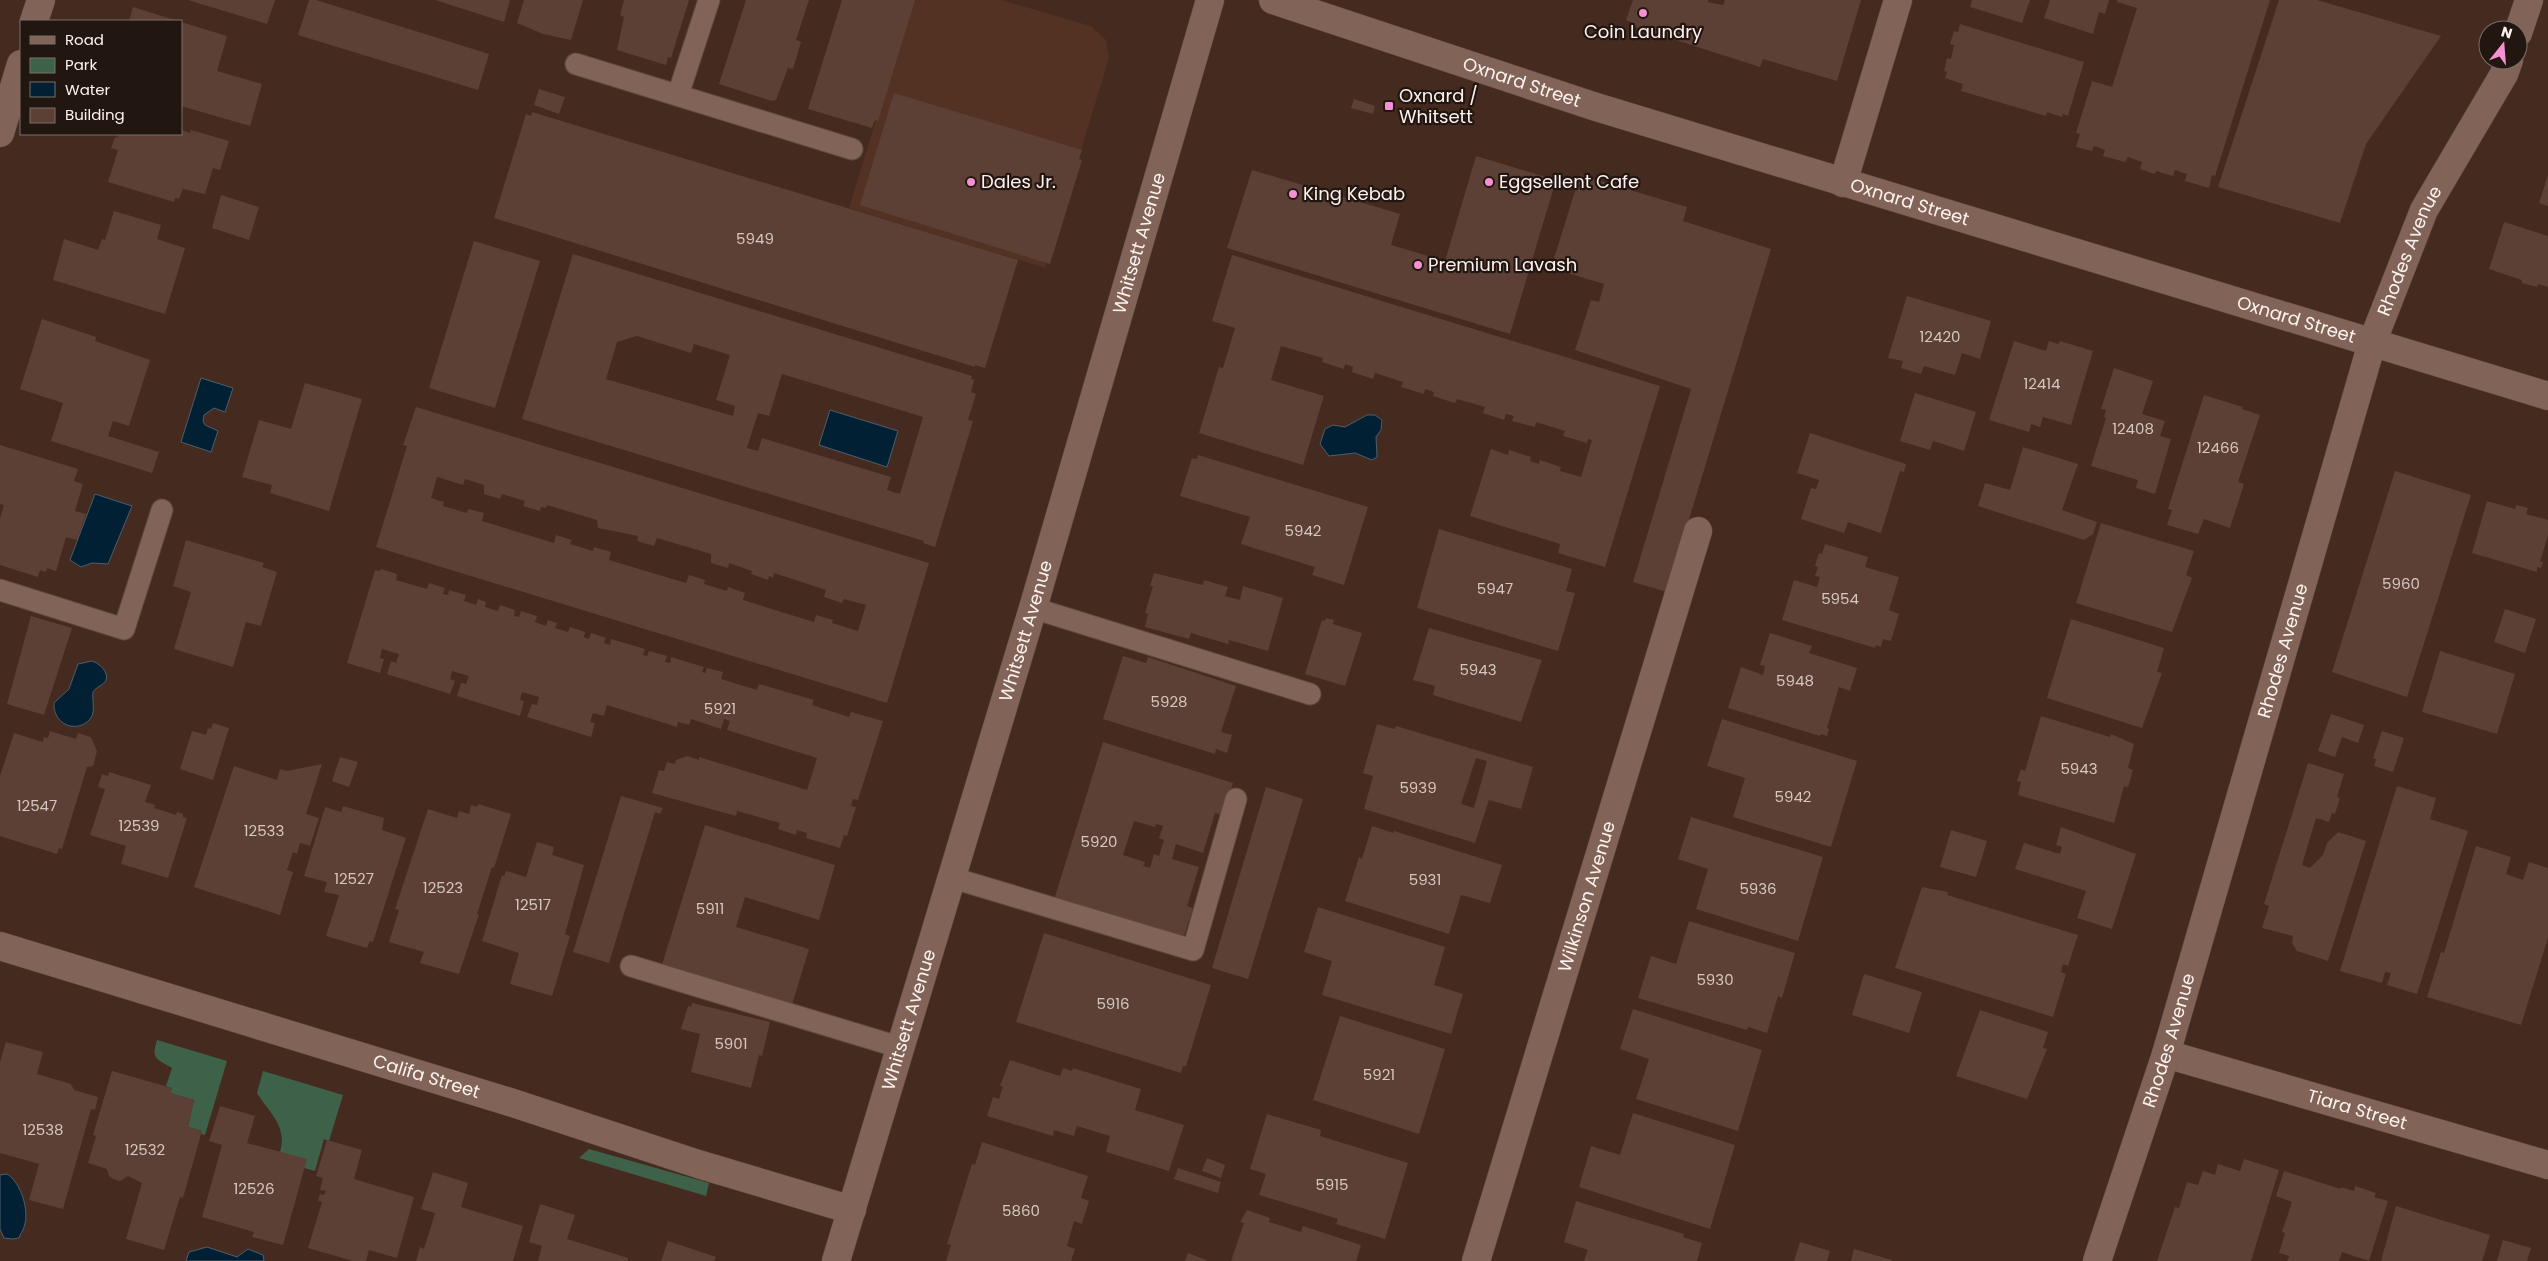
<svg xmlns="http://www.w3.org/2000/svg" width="2548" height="1261" viewBox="0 0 2548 1261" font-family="Poppins,sans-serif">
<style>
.built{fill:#533224}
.green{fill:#3e6249}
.water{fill:#022034;stroke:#4d5f6c}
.building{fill:#5c4035;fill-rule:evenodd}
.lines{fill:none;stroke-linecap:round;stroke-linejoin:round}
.lane-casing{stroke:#5c483e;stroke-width:23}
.street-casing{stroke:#5c483e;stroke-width:29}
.secondary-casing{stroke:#5c483e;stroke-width:29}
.lane{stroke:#816357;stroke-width:21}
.street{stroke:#816357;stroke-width:28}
.secondary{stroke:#816357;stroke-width:28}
.poi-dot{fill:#f591d2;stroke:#221611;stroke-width:2}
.labels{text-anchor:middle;stroke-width:4.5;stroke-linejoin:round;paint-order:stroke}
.number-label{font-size:15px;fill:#d5c6c0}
.poi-label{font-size:18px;fill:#fdf2ee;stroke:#221611;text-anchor:start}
.street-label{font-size:18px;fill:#fdf2ee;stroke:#221611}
</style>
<rect width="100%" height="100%" fill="#442a1f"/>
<!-- built -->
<path class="built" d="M913,0H1001L1091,26L1106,40L1109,58L1045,268L849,208Z"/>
<!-- green -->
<path class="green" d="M157,1040L227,1061L205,1135L201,1134L202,1131L188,1127L194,1100L170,1093L172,1088L166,1086L172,1068C156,1059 151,1059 157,1040Z
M263,1071L343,1095L329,1141L324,1139L315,1171L304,1168L280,1152C288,1126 269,1113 257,1093Z
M589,1149L709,1183L706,1196L579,1158Z"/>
<!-- water -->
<path class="water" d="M201,378L233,388L225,412L214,408L204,415L203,421L205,425L218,431L211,452L181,442Z
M830,410L898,431L887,467L819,445Z
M1367,415H1375L1382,420L1381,430L1376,437L1377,457L1372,460L1355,453L1329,456L1320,444L1325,429L1333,425L1345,427Z
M95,494L132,506L108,564L92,563L81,567L70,560Z
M92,661C99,663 109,672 106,680C104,685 96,687 93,692C92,700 95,708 92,716C82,734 53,728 54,703L69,689L78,664Z
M7,1174C21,1182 30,1212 24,1227C23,1231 20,1234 19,1238L13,1239L4,1238L0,1229V1175Z
M207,1247L237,1257L248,1249L263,1255L264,1261H186L189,1252Z"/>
<!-- building -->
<path class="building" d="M188,0H275L267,24Z
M309,0H316L489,54L478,90L298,35Z
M435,0H510L504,22Z
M524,0H583L571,40L543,34L517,23Z
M624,0H689L671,58L668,57L666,65L617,50L624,17L620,15Z
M746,0H809L796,40L801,42L793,69L788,68L776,100L772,101L719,84Z
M842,0H915L878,121L875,120L872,128L808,109Z
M1633,0H1708V2L1723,5L1725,0H1861L1837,81L1763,59L1760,67L1632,26L1633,23L1626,20Z
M1972,0H2030L2022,23L1970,7Z
M2050,0H2109L2105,14L2099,12L2093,34L2044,18Z
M2117,0H2270L2215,176L2212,175L2209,188L2185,181L2187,174L2175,170L2173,176L2156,171L2155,174L2140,169L2142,162L2128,157L2125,162L2103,156L2105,150L2094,146L2092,151L2076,147L2080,134L2076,133L2092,81L2112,87L2137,8L2117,2Z
M2279,0H2317L2441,36L2366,144L2340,223L2218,187Z
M133,7L178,21H129Z
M181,22L227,36L217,71L262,84L250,126L181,106Z
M1960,24L2084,62L2068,116L2063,114L2062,117L2047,112L2046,116L1961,91L1963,84L1945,78L1947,72L1944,71L1947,58L1951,59L1954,45L1950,44L1954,31L1958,32Z
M539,89L565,97L559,114L534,105Z
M894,93L1082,150L1079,159L1082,160L1050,264L860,205Z
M1354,99L1375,106L1373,114L1351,108Z
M532,112L1018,260L985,368L975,365V367L494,218L526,114L531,116Z
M181,130L190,133L191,130L229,141L220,170L213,168L205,194L183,189L179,199L175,198L174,202L108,182L118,150L111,148L115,137L117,138L119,134H181Z
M1476,156L1556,180L1510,334L1227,248L1252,170L1400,214L1391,245L1445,261Z
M1580,175L1687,207L1683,221L1771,249L1667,592L1633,582L1691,389L1575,350L1591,300L1599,302L1604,284L1551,268Z
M2548,175V206L2539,203Z
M221,195L259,207L249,240L212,228Z
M114,211L161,225L157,239L185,248L165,314L53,280L64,239L98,250L102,239L105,240Z
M2504,222L2548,236V287L2538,284L2537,287L2522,283V280L2489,269Z
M474,241L540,261L495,408L429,388Z
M573,254L972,376L971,379L974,380L971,392L976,394L968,420L973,421L935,547L923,543L924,541L522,419ZM637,336L691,353L694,344L730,355L716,400L735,406L733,416L606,379L617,342ZM782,374L923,417L900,494L887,490L891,477L762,438L758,451L747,448L758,413L769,416Z
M1232,255L1660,386L1605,567L1558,553L1560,544L1470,516L1491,449L1508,455L1509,450L1531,457L1530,461L1539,464L1540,460L1561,467L1560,471L1581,477L1592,440L1588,439L1587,443L1563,436L1565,431L1536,422L1535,427L1512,421L1514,416L1506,414L1504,420L1483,413L1485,407L1457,399L1455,403L1433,396L1434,392L1425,389L1424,394L1401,387L1403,382L1375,373L1373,379L1352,372L1353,367L1345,364L1344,369L1322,362L1323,358L1281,346L1271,380L1324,396L1303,465L1199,433L1219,367L1223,368L1235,328L1212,321Z
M1907,296L1991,321L1980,359L1962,353L1955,375L1924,366L1921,374L1901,368L1903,361L1888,358Z
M42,319L96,337L95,341L150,360L129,426L113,421L108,436L159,452L152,473L51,441L63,403L20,389Z
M2014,341L2046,351L2049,341L2058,344L2060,341L2093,351L2071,425L2043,417L2040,427L2031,424L2029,432L1989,420Z
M2114,368L2153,381L2142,414L2165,421L2160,436L2171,439L2155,494L2136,488L2138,480L2091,466L2106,418L2104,417L2106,410L2101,409Z
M305,383L362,399L329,511L270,493L272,485L242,477L259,420L291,429Z
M1915,393L1976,412L1964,451L1933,441L1930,450L1900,441Z
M2204,395L2243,407L2242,409L2260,415L2238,482L2244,484L2230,528L2204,519L2198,534L2167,525L2172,510L2168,509Z
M416,407L929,563L887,703L376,547L407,446L403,445ZM437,477L463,485L465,479L484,485V494L500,499L502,494L525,501L523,506L540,511L541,507L546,508L547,505L597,520L598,528L638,536L637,541L654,546L657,538L711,554V563L728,568L729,563L752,571L751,574L768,580L769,576L773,578L774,573L826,590L824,597L842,603L844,599L866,605L858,631L832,623L833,620L816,615L814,622L743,600L745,593L728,587L727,591L704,584L705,580L689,575L686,583L609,560L611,552L594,547L593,551L570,544L572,540L556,535L554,543L482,521L484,513L468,509L467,513L443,506L444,502L431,498Z
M1810,433L1906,464L1904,472L1900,471L1881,533L1848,522L1844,533L1801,519L1811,488L1816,489L1819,480L1797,473Z
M0,445L78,469L74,481L83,484L75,511L86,514L77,540L66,537L56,571L47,568L46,572L40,570L38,577L0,565V518L4,505L0,504Z
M2023,447L2078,464L2062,510L2097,522L2093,534L2084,540L1978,506L1985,483L2010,490Z
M1198,455L1368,507L1344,585L1312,575L1315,567L1241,544L1250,517L1180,496L1192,458L1197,459Z
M2395,471L2471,495L2407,697L2332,672Z
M2487,501L2515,509L2516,505L2528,508L2526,514L2548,520V535L2540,562H2543L2541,568L2537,567V572L2472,553Z
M2101,523L2194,551L2186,575L2192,578L2172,632L2076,603Z
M1439,529L1572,569L1566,591L1575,593L1558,651L1417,608Z
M186,540L264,563L262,567L277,572L261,626L246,622L233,667L174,649L191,592L173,586Z
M1825,544L1868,557L1865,567L1899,577L1889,610L1899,614L1891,641L1883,639L1881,647L1876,645L1875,648L1782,620L1794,580L1817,587L1820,577L1815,576L1818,567L1815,566L1819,553L1822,554Z
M381,569L397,574L396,580L427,589L429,583L445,588L443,594L448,595L449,590L466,595L464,601L476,605L478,599L486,602L485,607L498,611L500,605L515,610L514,616L519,617L521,611L537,616L535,622L546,626L548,620L557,623L555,628L568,632L570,627L585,632L584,637L589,639L591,633L606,638L604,643L610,645L611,639L645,649L643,655L647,656L649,651L667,656L665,662L670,663L671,657L704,667L702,672L705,673L707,668L723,672L721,679L757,690L759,684L814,700L812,705L849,717L851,712L883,721L858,800L853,799L851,806L856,807L847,836L844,835L840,848L806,838L807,833L797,830L796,835L778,829L780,823L737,811L736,816L652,793L659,770L664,771L667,762L675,764L676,760L687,756L699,760V757L807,790L817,758L727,730L730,721L724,719L721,729L691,719L689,725L678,722L677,727L607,705L604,716L593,713L590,722L595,723L591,737L527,717L532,704L537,705L539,697L522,692L520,700L524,701L520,716L457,696L461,683L466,684L469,676L452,671L450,679L455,681L450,694L387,674L391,661L396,663L399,654L382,649L380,658L384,659L380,673L347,663L375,570L380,571Z
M1154,573L1203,585L1204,580L1228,587L1225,596L1240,600L1243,586L1283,598L1268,651L1229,640L1228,644L1191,633L1189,639L1145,627L1148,614L1145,613L1153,586H1150Z
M2505,609L2536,619L2525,653L2494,642Z
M31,616L72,628L44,715L7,704Z
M1326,618L1334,620L1333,624L1362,633L1345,686L1305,674L1322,620L1325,621Z
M2071,619L2164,648L2157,672L2162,673L2142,728L2047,698Z
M1429,628L1542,660L1521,722L1433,695L1435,686L1413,680Z
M1770,633L1812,646L1809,653L1857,668L1850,691L1839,687L1827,728L1829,729L1827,736L1821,734L1820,736L1728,708L1741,667L1763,675L1765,666L1760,665Z
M2440,651L2515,674L2497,734L2422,712Z
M1123,656L1146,663L1148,657L1236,686L1221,732L1232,735L1227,753L1216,749L1215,754L1103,719Z
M2331,714L2364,725L2358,743L2342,737L2335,757L2318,751Z
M2041,716L2110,737L2111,734L2134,744L2128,768L2133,770L2128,787L2124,786L2114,823L2018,795L2021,782L2017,781L2021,769L2025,771Z
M1722,719L1857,761L1831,847L1733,817L1745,778L1707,766Z
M213,723L229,728L213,780L180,769L192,731L206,735L208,728L211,729Z
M1377,724L1395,729L1396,726L1533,767L1521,809L1489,800L1475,843L1364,809L1373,776L1363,773ZM1476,758L1487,761L1474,808L1461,804Z
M50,731L76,739L78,733L91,737L97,751L93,766L87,767L62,849L59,848L57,854L0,836V776L14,733L43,742L44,737L48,738Z
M2382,731L2404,738L2393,772L2374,766L2376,759L2373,758Z
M1103,742L1233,783L1223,815L1215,813L1203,853L1176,844L1172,859L1199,867L1187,906L1193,908L1182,942L1053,903ZM1134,821L1155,827L1156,824L1163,826L1159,838L1164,840L1159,856L1154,854L1150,868L1143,866L1145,862L1123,855Z
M340,757L358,762L349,787L332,781Z
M2308,763L2344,774L2337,797L2340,798L2335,814L2332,813L2329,822L2316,818L2302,865L2310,868L2323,855L2327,843L2338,832L2366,841L2328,961L2297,951L2292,943L2293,936L2262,928L2269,906L2264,904Z
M322,764L306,814L319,818L310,846L300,843L297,854L293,852L287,870L293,872L280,915L194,887L234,766L277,780L280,769L287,771Z
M109,772L151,785L145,802L155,805L154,808L176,815L177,812L183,814V817L187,818L168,878L121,864L126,846L90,835L105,789L98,787L102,774L108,776Z
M2397,786L2436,798L2430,819L2468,831L2417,994L2387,985L2391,973L2385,972L2382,983L2340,971Z
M1266,787L1303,799L1248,979L1212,968Z
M621,796L663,808L660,814L655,812L609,963L573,952Z
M478,804L511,814L494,868L492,867L477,914H479L459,974L420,963L424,952L389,942L399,910L395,909L428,809L457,818L459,811L469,814L471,805L477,807Z
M343,806L384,818L382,830L406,838L373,942L370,941L367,948L326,936L339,895L324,892L327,882L304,876L325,807L341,812Z
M1691,817L1823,857L1798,941L1696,909L1708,869L1678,859Z
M705,825L835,865L819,920L745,897L736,927L809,949L792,1005L662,965Z
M1372,826L1393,833L1394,831L1502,865L1490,903L1461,895L1449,934L1345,901L1359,857L1362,859Z
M2061,827L2136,854L2112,929L2077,918L2086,891L2015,869L2024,843L2060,854L2062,847L2056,845Z
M1951,830L1987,841L1976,877L1940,867Z
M537,842L554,847L552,855L584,865L565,934L570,936L552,996L510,984L519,953L482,941L502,875L504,876L506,871L526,877Z
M2476,846L2511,857L2506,874L2523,880L2529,862L2548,868V938L2521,1025L2427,997L2441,952L2444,953Z
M1922,887L1948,892L1947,895L2078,935L2068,966L2063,964L2061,972L2066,974L2053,1017L1895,968Z
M1318,907L1445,947L1434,985L1463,994L1451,1034L1322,995L1332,961L1304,952Z
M1689,921L1795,953L1782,998L1778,996L1767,1033L1748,1027L1747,1030L1638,998L1651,956L1676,964Z
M1044,933L1211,985L1186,1066H1183L1181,1073L1016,1022Z
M1864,974L1922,992L1909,1033L1852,1015Z
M692,1003L770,1022L762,1056L759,1055L751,1088L691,1072L700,1034L681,1029L688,1006L691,1007Z
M1633,1009L1762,1050L1738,1131L1636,1099L1649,1059L1620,1049Z
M1980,1010L2048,1032L2043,1048L2047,1049L2027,1099L1956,1076Z
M1340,1016L1445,1049L1419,1134L1313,1100Z
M6,1042L43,1052L37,1074L71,1084L74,1090L98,1097L95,1110L91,1109L63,1209L29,1200L39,1164L0,1153V1062Z
M1010,1060L1060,1076L1063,1068L1072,1071L1073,1068L1141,1089L1135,1110L1184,1125L1169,1171L1106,1152L1110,1136L1077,1126L1074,1136L1054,1130L1053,1136L987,1116L993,1097L999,1099L1003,1086H1000Z
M112,1071L172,1088L170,1093L194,1100L188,1127L202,1131L183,1198L180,1197L164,1250L126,1239L142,1183L128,1176L120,1181L113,1179L109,1176L107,1169L88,1163L96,1136L93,1135Z
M220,1106L255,1116L247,1143L307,1159L283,1245L252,1237L254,1232L202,1217L222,1145L209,1141Z
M1633,1113L1735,1145L1710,1229L1579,1187L1591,1146L1620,1155Z
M1267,1114L1321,1130L1320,1136L1408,1163L1385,1239L1336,1224L1338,1219L1259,1195L1266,1174L1250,1169Z
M327,1140L362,1150L354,1179L414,1197L397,1258L369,1250L366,1261H353L308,1248L322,1202L318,1201L320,1194L324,1195L326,1191L320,1190L323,1178L316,1176Z
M982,1142L1088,1176L1081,1198L1089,1201L1082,1224L1074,1221L1067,1246L1075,1249L1071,1261H946L951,1245L947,1244L972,1164L975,1165Z
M1207,1158L1225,1165L1221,1178L1202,1171Z
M2244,1159L2279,1170L2251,1261H2157L2175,1207L2179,1208L2187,1182L2198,1185L2203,1171L2215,1175L2218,1164L2240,1171Z
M1178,1168L1221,1182L1218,1193L1174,1179Z
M2284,1171L2341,1189V1187L2354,1191L2355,1186L2376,1193L2374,1197L2388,1201L2369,1261L2342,1252L2339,1261H2287L2289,1256L2279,1253L2285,1233L2282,1232L2292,1202L2276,1196Z
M433,1172L468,1183L461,1207L523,1226L513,1261H416L420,1247L424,1249L435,1213L421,1209Z
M1576,1201L1684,1234L1683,1237L1702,1243L1697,1261H1584L1588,1250L1564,1242Z
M540,1204L575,1215L567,1239L628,1258V1261H538L542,1246L529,1242Z
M2396,1206L2490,1235L2482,1261H2381Z
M1247,1210L1270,1218L1269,1222L1301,1232L1303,1226L1361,1245L1356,1261H1231L1244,1223L1240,1222Z
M2503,1240L2531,1248L2527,1261H2497Z
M668,1241L716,1257L714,1261H661Z
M1800,1242L1830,1251L1827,1261H1794Z
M1854,1249L1892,1260V1261H1851Z
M1188,1253L1206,1260V1261H1185Z"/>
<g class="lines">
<defs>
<path id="lane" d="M576,64L852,149
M678,95L709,0
M0,590L124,629L162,510
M1033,608L1310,694
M953,878L1193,950L1236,799
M631,966L902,1048"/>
<g id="street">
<path d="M34,21L41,0"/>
<path d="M2518,33L2529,0"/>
<path d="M0,133L21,64"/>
<path d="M1843,183L1898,0"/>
<path id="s1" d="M0,946L513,1103L698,1164L852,1210"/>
<path id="s2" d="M2166,1054L2548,1165"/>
<path id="s3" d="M1476,1261L1698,531"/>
<path id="s4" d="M2097,1261L2166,1054L2372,343L2424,210L2504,74L2509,60"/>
</g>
<g id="secondary">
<path id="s5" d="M1273,0L1593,106L2548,396"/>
<path id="s6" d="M836,1261L1033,608L1210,0"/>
</g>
</defs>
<!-- lane casing -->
<use href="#lane" class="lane-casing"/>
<!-- street casing -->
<use href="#street" class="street-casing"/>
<!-- secondary casing -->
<use href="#secondary" class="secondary-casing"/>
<!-- lane -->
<use href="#lane" class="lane"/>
<!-- street -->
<use href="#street" class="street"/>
<!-- secondary -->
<use href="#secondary" class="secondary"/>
</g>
<!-- markers -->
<g class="poi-dot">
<circle cx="1643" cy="13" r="5"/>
<rect x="1384" y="101" width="10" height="10" rx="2.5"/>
<circle cx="971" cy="182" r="5"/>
<circle cx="1489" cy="182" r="5"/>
<circle cx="1293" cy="194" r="5"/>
<circle cx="1418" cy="265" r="5"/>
</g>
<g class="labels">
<!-- number labels -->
<g class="number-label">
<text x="755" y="244">5949</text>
<text x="1940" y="342">12420</text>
<text x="2042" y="389">12414</text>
<text x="2133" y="434">12408</text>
<text x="2218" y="453">12466</text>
<text x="1303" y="536">5942</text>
<text x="2401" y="589">5960</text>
<text x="1495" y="594">5947</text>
<text x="1840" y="604">5954</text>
<text x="1478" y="675">5943</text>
<text x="1795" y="686">5948</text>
<text x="1169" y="707">5928</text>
<text x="720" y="714">5921</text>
<text x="2079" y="774">5943</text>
<text x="1418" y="793">5939</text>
<text x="1793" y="802">5942</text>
<text x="37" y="811">12547</text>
<text x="139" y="831">12539</text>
<text x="264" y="836">12533</text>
<text x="1099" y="847">5920</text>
<text x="354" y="884">12527</text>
<text x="1425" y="885">5931</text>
<text x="443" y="893">12523</text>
<text x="1758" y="894">5936</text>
<text x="533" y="910">12517</text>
<text x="710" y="914">5911</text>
<text x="1715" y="985">5930</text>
<text x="1113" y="1009">5916</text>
<text x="731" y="1049">5901</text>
<text x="1379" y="1080">5921</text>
<text x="43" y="1135">12538</text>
<text x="145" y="1155">12532</text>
<text x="1332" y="1190">5915</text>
<text x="254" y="1194">12526</text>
<text x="1021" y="1216">5860</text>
</g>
<!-- poi labels -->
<g class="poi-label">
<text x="1643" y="38" text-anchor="middle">Coin Laundry</text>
<text x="1399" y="102">Oxnard /<tspan x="1399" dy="21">Whitsett</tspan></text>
<text x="981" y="188">Dales Jr.</text>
<text x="1499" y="188">Eggsellent Cafe</text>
<text x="1303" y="200">King Kebab</text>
<text x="1428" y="271">Premium Lavash</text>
</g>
<!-- street labels -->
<g class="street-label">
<text dy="6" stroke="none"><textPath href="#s5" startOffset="262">Oxnard Street</textPath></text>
<text dy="6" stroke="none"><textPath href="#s5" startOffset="668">Oxnard Street</textPath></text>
<text dy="6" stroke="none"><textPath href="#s6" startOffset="1062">Whitsett Avenue</textPath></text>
<text dy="6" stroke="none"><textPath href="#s4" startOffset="1058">Rhodes Avenue</textPath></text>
<text dy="6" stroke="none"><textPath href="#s5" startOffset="1072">Oxnard Street</textPath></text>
<text dy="6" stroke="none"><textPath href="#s6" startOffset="658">Whitsett Avenue</textPath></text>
<text dy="6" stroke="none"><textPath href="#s4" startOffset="638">Rhodes Avenue</textPath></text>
<text dy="6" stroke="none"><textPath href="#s3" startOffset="381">Wilkinson Avenue</textPath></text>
<text dy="6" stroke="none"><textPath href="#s6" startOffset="252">Whitsett Avenue</textPath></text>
<text dy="6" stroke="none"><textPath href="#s4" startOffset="232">Rhodes Avenue</textPath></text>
<text dy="6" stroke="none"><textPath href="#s1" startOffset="446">Califa Street</textPath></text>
<text dy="6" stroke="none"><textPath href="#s2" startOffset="199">Tiara Street</textPath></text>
</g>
</g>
<!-- legend -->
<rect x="20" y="20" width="162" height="115" fill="#221611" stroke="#7a6e69"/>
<rect x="30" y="36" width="25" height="8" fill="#816357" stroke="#7a6e69"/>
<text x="65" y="45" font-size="15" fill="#fdf2ee">Road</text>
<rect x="30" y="58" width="25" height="15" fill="#3e6249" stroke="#7a6e69"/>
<text x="65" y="70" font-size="15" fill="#fdf2ee">Park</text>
<rect x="30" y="82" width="25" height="15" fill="#022034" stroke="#7a6e69"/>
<text x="65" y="95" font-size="15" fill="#fdf2ee">Water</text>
<rect x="30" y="108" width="25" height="15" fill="#5c4035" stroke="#7a6e69"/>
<text x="65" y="120" font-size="15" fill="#fdf2ee">Building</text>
<!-- north arrow -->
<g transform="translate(2503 45) rotate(17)"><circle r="24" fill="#221611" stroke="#7a6e69"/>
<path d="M0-4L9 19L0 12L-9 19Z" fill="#f591d2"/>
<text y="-8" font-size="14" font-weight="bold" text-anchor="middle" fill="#fdf2ee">N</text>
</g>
</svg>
